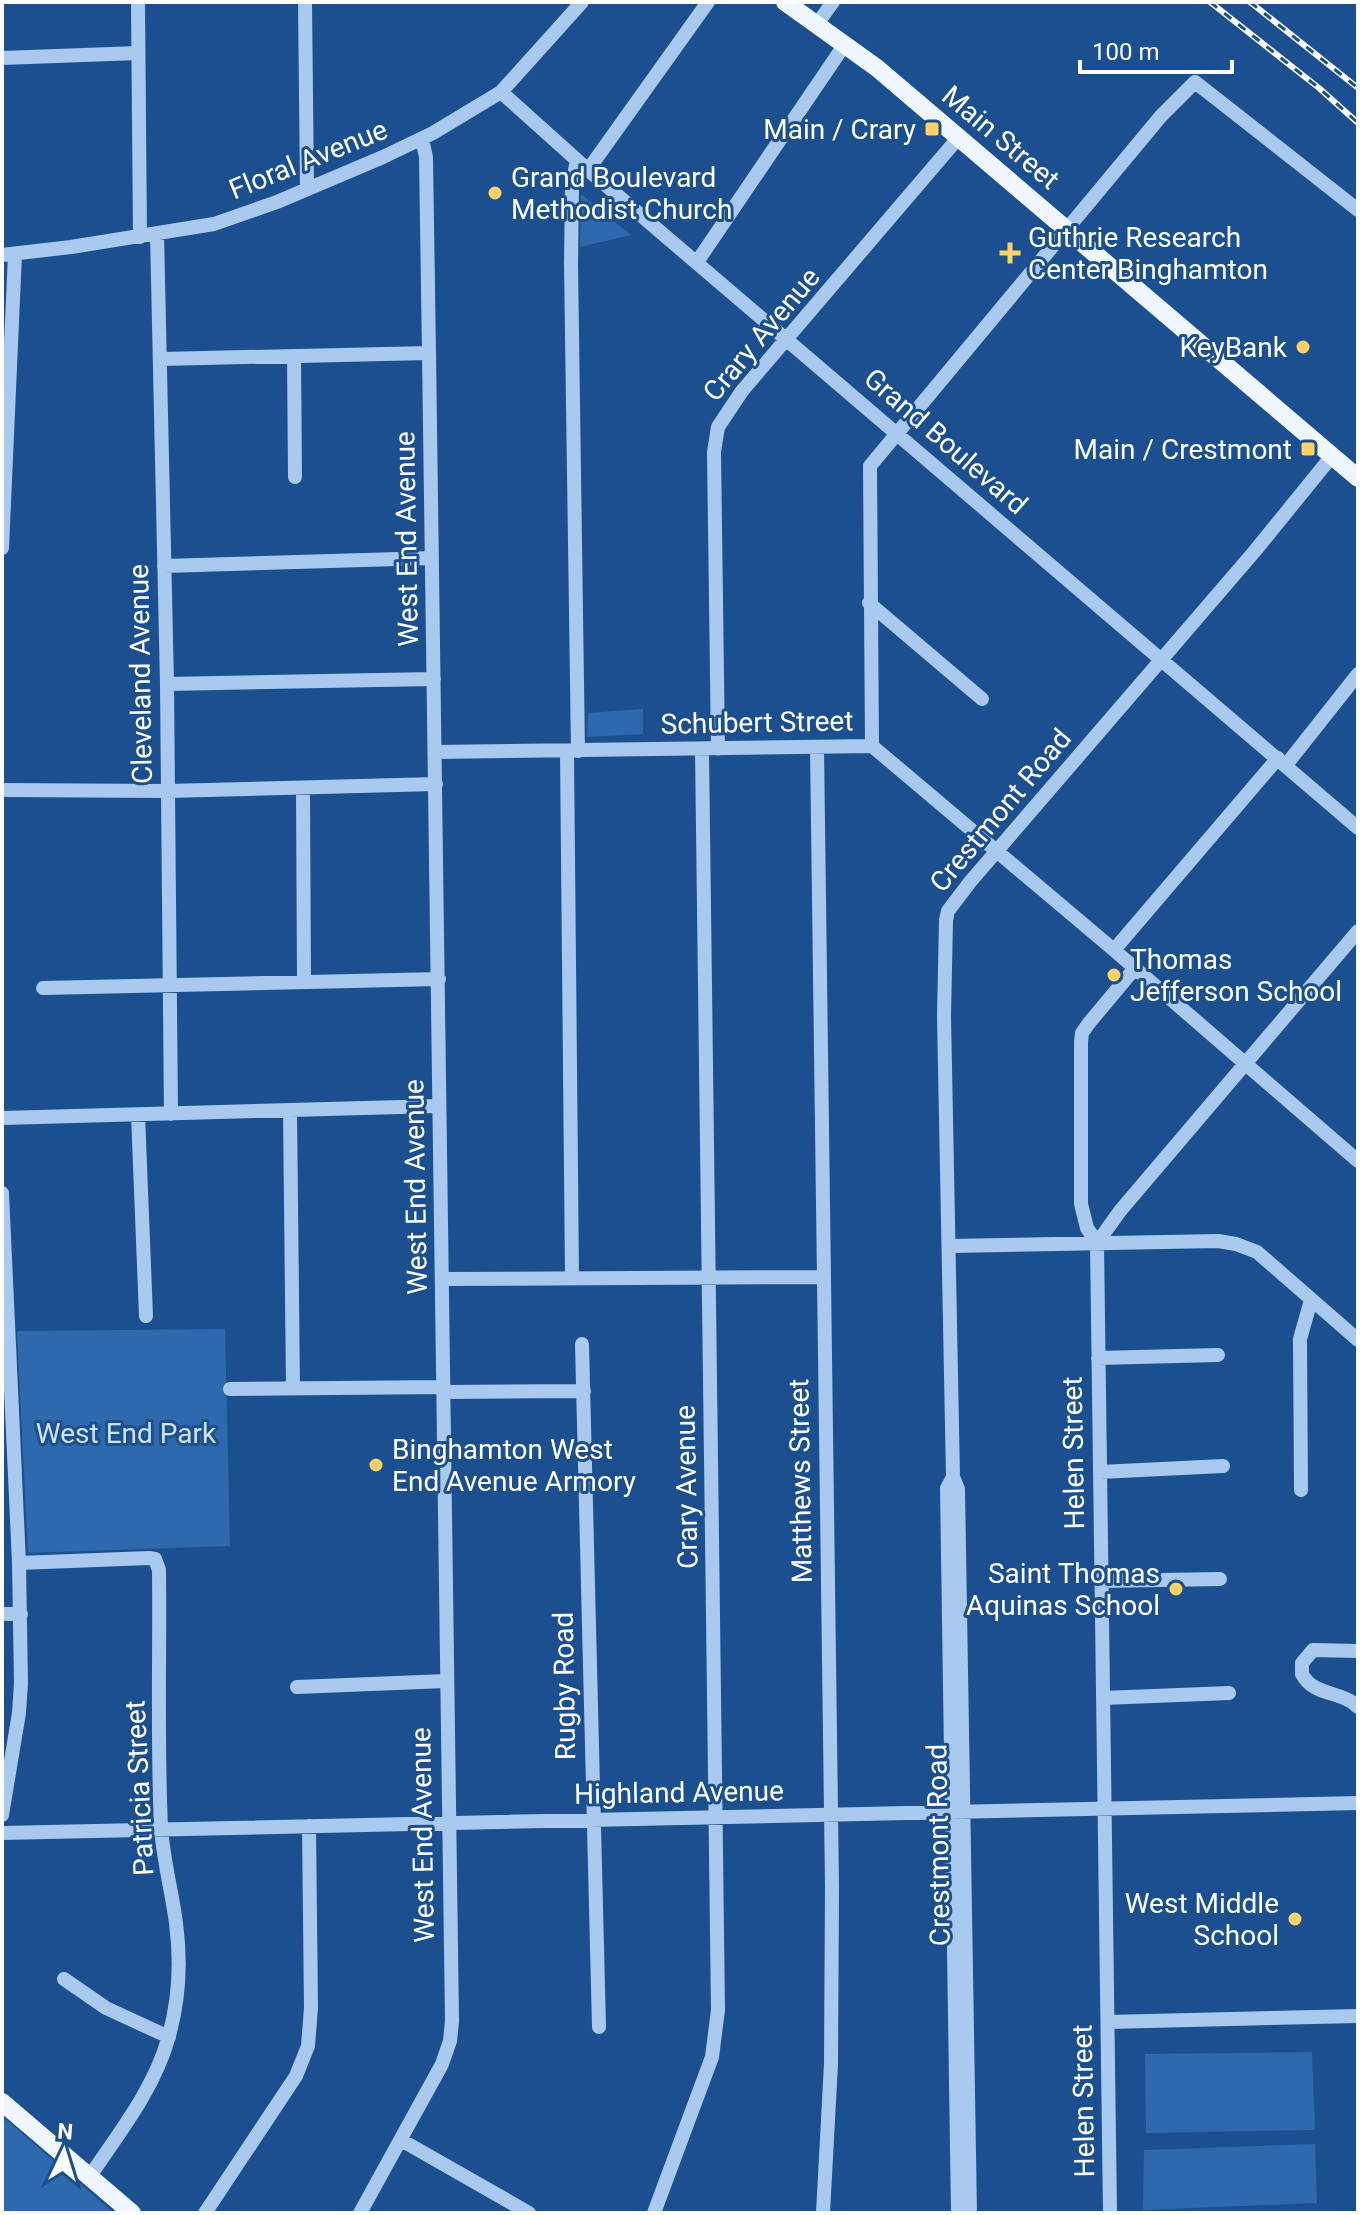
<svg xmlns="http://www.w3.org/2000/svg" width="1360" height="2215" viewBox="0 0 1360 2215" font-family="Roboto,sans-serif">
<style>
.green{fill:#2e69ad}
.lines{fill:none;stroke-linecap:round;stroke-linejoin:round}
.minor{stroke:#a9c9ee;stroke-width:14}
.major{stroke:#f0f6ff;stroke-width:18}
.rail-casing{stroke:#fff;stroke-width:6}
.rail{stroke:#1b4f8f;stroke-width:3;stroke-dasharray:9;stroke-linecap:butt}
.poi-dot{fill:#ffd166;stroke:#1b4f8f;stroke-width:3}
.labels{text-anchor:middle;stroke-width:6;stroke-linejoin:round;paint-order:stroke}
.poi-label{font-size:28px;fill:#fff;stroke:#1b4f8f;text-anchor:end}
.street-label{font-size:28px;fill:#fff;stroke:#1b4f8f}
.park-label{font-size:28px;fill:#cfe3fa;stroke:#1b4f8f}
</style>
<rect width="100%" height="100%" fill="#1b4f8f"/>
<!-- green -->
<path class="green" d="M581,194L631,235L580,247Z
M643,709V734L587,737L588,713Z
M225,1329L230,1546L28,1553L17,1331Z
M1312,2052L1315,2130L1146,2133L1145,2054Z
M2,2116L114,2213H2Z
M1315,2144L1317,2203L1143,2210L1144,2150Z"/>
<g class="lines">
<!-- minor -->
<path class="minor" d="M138,2L140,237
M305,2L307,189
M817,24L833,2
M2,58L138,53
M501,92L588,170L1358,828
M577,160L572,185L571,264L578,751
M588,170L708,2
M157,234L167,684L171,1114
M2,255L71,247L214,224L277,202L383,157L433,133L501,92L582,2
M697,262L845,44
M294,356L295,477
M161,359L429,353
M2,548L15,254
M164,566L432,558
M869,603L982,699
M167,684L434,679
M872,746L870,466L1161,116L1195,82L1358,210
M817,747L832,1887L831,2064L823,2213
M718,749L714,452L718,427L742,391L959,137
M567,751L572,1278
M435,752L872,746L1114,950L1358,1161
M1286,765L1358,674
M303,789L304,982
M2,790L167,791L436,784
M1114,950L1278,758
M43,988L439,979
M290,1111L293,1388
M138,1115L146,1316
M2,1118L438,1106
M2,1193L19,1563L21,1683L19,1713L2,1815
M1097,1243L1087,1228L1081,1204V1042L1082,1033L1089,1023L1135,968
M950,1246L1218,1241L1236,1244L1257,1252L1358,1340
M443,1279L823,1277
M582,1344L599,2027
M1098,1358L1218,1355
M230,1389L444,1387
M444,1392L584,1391
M1100,1472L1223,1466
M953,1477L947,1488L958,2213
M1301,1490L1300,1339L1311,1300
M19,1563L149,1558L155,1559L159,1570C160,1655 157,1741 161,1827C163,1859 172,1892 176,1923C181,1961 179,2002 168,2039C154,2089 119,2133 90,2176
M1101,1581L1220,1579
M2,1614H21
M1358,1651L1313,1650L1302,1663V1674C1314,1697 1341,1690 1358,1707
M297,1687L446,1681
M1103,1698L1229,1693
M2,1833L1358,1803
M64,1979L106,2008L169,2037
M1108,2022L1358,2016
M401,2140L529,2213
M205,2213L296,2076L308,2046L311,2008L309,1826
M360,2213L442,2064L450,2041L452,2021L429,353L426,157L422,139
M654,2213L712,2057L718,2010L702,750
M970,2213L958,1489L953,1477L944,1016L946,920L948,911L970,882L1254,552L1332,456
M1110,2213L1097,1243L1120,1211L1358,931"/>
<!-- major -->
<path class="major" d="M785,2L877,68L1358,478
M2,2102L132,2213"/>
<defs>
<path id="rail" d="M1210,2L1319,88L1358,123
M1250,2L1358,88"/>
</defs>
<!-- rail casing -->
<use href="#rail" class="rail-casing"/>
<!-- rail -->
<use href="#rail" class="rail"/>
</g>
<!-- markers -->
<g class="poi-dot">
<rect x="924" y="121" width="16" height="16" rx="4"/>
<circle cx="495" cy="193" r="8"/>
<path d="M1006 241h8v8h8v8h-8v8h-8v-8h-8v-8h8z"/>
<circle cx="1303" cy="347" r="8"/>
<rect x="1300" y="441" width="16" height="16" rx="4"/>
<circle cx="1114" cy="975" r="8"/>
<circle cx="376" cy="1465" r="8"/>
<circle cx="1176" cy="1589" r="8"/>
<circle cx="1295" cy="1919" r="8"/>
</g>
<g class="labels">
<!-- poi labels -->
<g class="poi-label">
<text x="916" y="139">Main / Crary</text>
<text x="511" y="187" text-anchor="start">Grand Boulevard<tspan x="511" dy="32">Methodist Church</tspan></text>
<text x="1028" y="247" text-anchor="start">Guthrie Research<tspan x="1028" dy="32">Center Binghamton</tspan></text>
<text x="1287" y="357">KeyBank</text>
<text x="1292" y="459">Main / Crestmont</text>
<text x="1130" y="969" text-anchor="start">Thomas<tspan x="1130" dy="32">Jefferson School</tspan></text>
<text x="392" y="1459" text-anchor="start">Binghamton West<tspan x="392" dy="32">End Avenue Armory</tspan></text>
<text x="1160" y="1583">Saint Thomas<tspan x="1160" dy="32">Aquinas School</tspan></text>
<text x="1279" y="1913">West Middle<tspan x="1279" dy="32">School</tspan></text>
</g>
<!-- street labels -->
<g class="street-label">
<text transform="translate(1001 137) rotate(40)" y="10">Main Street</text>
<text transform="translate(308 159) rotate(-22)" y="10">Floral Avenue</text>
<text transform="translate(761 334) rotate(-50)" y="10">Crary Avenue</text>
<text transform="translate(946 441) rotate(41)" y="10">Grand Boulevard</text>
<text transform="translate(406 539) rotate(-91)" y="10">West End Avenue</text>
<text transform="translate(140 674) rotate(-91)" y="10">Cleveland Avenue</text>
<text transform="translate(757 722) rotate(-1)" y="10">Schubert Street</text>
<text transform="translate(1000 810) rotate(-50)" y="10">Crestmont Road</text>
<text transform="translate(415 1187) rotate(-91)" y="10">West End Avenue</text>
<text transform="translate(1073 1453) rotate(-91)" y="10">Helen Street</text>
<text transform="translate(800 1481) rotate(-91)" y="10">Matthews Street</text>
<text transform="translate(686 1487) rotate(-91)" y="10">Crary Avenue</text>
<text transform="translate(564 1686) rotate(-91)" y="10">Rugby Road</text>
<text transform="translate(139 1788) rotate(-93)" y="10">Patricia Street</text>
<text transform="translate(679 1792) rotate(-1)" y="10">Highland Avenue</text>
<text transform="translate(422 1835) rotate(-91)" y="10">West End Avenue</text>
<text transform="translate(938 1845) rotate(-91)" y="10">Crestmont Road</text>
<text transform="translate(1083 2101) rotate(-91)" y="10">Helen Street</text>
</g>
<!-- park labels -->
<g class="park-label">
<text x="126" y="1443">West End Park</text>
</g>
</g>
<!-- border -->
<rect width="1360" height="2215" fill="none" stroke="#ffffff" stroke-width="8"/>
<!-- north arrow -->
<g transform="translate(64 2151) rotate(4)" stroke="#1b4f8f" stroke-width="6" paint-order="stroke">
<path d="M0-6L14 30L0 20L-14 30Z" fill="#ffffff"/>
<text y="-12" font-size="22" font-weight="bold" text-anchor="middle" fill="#ffffff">N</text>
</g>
<!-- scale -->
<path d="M1080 60v12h152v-12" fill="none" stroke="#ffffff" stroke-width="4"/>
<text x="1092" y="60" font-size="24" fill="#ffffff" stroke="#1b4f8f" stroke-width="6" paint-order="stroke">100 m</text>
</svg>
